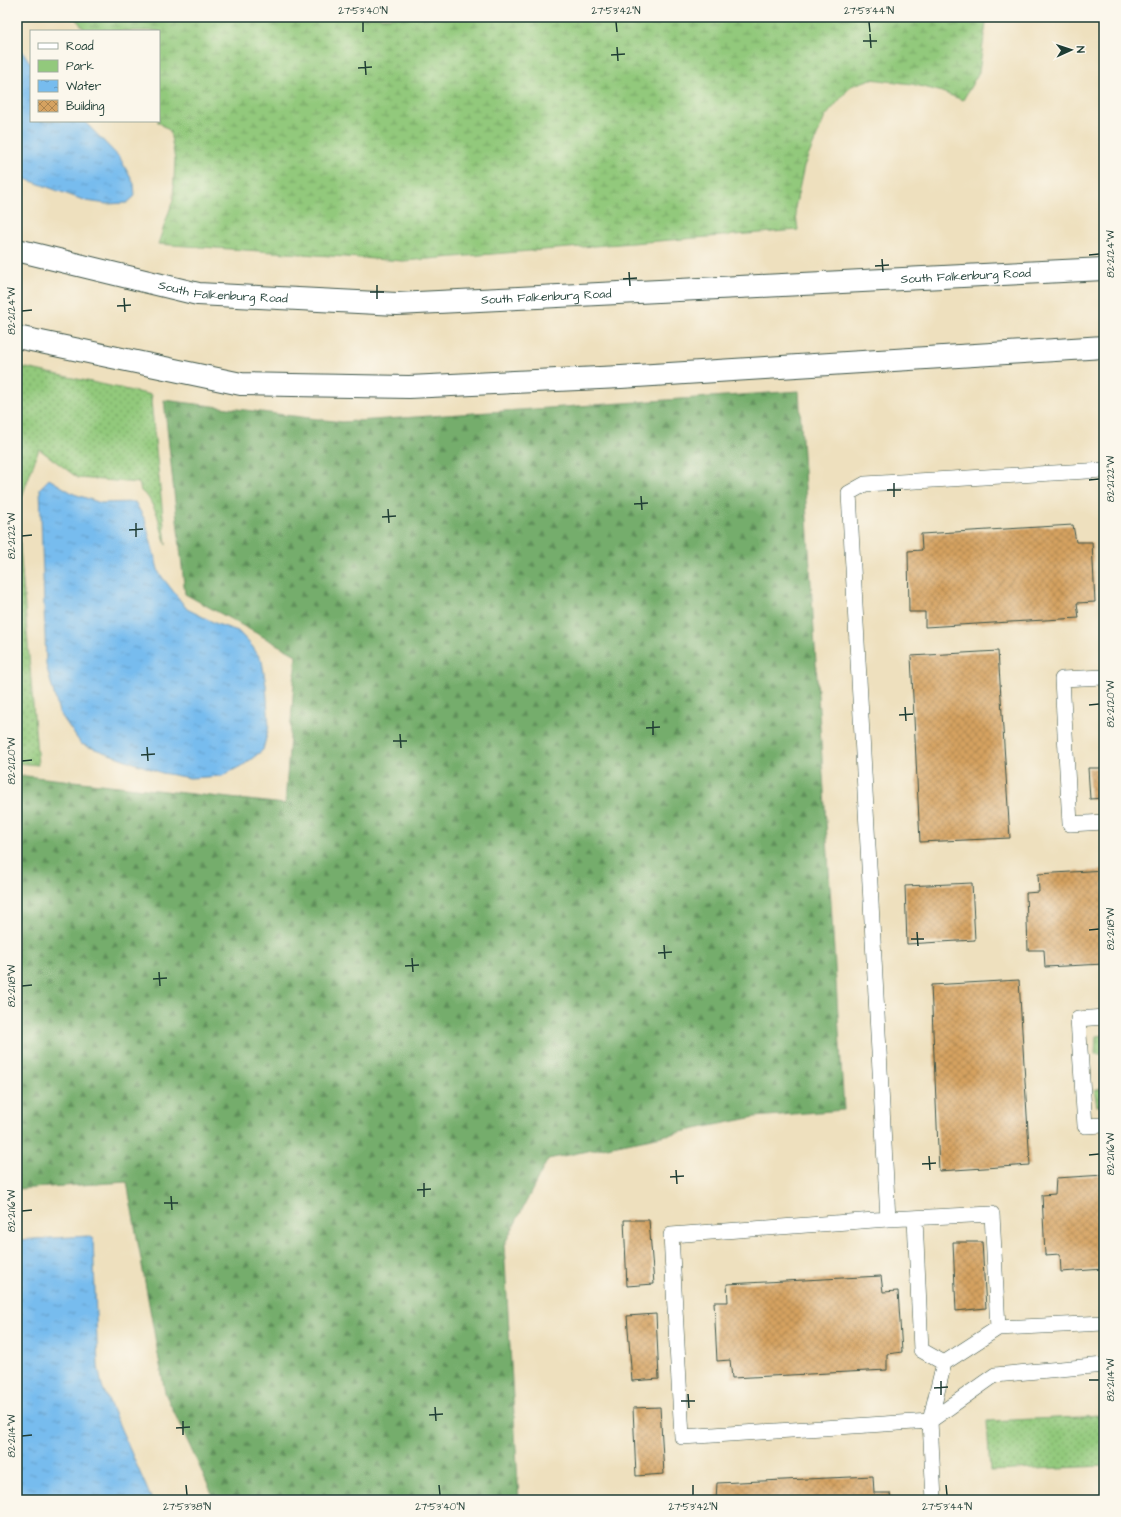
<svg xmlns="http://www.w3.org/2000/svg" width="1121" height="1517" viewBox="0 0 1121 1517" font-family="'Architects Daughter',sans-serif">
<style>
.green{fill:url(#green-dots);stroke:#588358}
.forest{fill:url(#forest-firs);stroke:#4a7550}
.wetland{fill:url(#wetland-marsh);stroke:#588358}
.water{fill:url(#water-ripples);stroke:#4b7c91}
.building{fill:url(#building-cross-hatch)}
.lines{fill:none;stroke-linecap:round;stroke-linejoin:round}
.service-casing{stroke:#3e5549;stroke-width:16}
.tertiary-casing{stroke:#3e5549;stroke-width:24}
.service{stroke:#fff;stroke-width:15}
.tertiary{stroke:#fff;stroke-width:22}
.ticks{fill:none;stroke:#1f3d34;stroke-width:1.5}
.labels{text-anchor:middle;stroke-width:4;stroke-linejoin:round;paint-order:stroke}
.street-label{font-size:12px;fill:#1f3d34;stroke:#fbf7ec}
.neatline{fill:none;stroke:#1f3d34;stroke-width:1.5}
.ticks-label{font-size:10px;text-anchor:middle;fill:#1f3d34}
</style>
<defs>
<pattern id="green-dots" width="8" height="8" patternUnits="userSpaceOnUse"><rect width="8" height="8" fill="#92c97c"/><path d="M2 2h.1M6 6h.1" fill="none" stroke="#77a466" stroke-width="1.8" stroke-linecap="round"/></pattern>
<pattern id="forest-firs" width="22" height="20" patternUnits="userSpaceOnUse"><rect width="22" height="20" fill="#75ad6c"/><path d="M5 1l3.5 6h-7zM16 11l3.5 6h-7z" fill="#5f8e5a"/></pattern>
<pattern id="wetland-marsh" width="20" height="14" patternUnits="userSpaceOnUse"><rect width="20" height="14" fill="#92c97c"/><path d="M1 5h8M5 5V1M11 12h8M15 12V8" fill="none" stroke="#77a466"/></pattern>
<pattern id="water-ripples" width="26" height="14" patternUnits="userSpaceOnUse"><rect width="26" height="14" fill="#77bcee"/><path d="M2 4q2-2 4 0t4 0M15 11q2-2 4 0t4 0" fill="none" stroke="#619ac2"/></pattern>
<pattern id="building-cross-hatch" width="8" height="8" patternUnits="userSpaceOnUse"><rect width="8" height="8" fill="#d5a260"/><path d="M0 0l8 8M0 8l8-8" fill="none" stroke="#ac8550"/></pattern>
</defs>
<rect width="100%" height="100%" fill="#fbf7ec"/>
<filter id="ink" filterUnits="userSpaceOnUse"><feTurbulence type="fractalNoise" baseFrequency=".025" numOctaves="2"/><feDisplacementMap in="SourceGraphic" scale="8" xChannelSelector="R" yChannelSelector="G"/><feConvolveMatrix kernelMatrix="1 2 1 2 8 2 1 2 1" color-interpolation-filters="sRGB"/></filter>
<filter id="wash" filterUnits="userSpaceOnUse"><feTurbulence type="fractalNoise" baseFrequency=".012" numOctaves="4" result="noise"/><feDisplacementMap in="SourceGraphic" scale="16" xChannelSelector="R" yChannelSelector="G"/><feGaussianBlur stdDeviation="0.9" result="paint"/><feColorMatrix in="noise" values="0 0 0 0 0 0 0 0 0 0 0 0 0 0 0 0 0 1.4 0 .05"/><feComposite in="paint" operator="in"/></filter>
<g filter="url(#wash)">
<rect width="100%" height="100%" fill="#eee0be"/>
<!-- green -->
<path class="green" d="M17,366L152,395L151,401L166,545L157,514L148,497L141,491L139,483L78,478L39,449L17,510Z
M17,511L38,765L17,763Z
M1104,1035V1054H1095L1096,1036Z
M1104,1087V1105L1097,1106L1094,1090Z
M1104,1416V1466L990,1471L987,1421Z"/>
<!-- forest -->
<path class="forest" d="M799,391L844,1110L755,1117L548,1159L504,1245L519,1500H215L165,1393L127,1182L17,1189V775L285,804L296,655L185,594L164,400L342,422Z"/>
<!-- wetland -->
<path class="wetland" d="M75,17H987L979,72L963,100L939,91L912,84L871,79L851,86L825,117L804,166L795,208L798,230L403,261L158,244L173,200L175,160L170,131L157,121H159V31H85Z"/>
<!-- water -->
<path class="water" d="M17,43L31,64V121H84L120,158L134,184L135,196L127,203L107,204L86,201L17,176Z
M49,479L74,494L101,503L135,502L145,520L159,573L187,609L217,624L238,631L252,646L262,661L266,685L269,726L263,750L245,764L222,776L190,778L162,773L81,744L59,712L46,665L40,488Z
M88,1236L93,1239L98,1366L102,1386L152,1500H17V1240Z"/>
<g id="blocks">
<!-- building -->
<path class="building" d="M1073,525L1076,542H1092L1095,602L1077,603L1079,618L925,627V612H909L908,551L922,550L921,534Z
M998,651L1010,838L920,842L911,656Z
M1088,768H1104V798L1090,799Z
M1104,870V964L1045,967L1044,950H1028L1026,893L1039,892L1038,874Z
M972,883L975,940L907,944L905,886Z
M1019,980L1030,1165L939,1171L931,985Z
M1104,1175V1269L1061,1272L1060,1254L1045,1255L1042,1195L1055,1194L1056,1178Z
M624,1220H649L654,1284L627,1286Z
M953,1242H982L986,1308L956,1311Z
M881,1276L883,1292L898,1291L902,1352L887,1354V1370L732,1378L730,1360L717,1361L714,1302H728L727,1284Z
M656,1314L659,1379L632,1381L627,1316Z
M660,1407L664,1474L636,1476L633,1408Z
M873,1476L874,1493H890L891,1500H716L717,1483Z"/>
</g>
</g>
<g filter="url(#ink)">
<use href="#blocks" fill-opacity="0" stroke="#3e5549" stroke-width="1"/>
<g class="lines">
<defs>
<path id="service" d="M1104,470L865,484L849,493L888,1219L671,1235L682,1437L930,1421L995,1375L1104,1365
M1104,677L1062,679L1070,824L1104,822
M1104,1017L1078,1019L1085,1126L1104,1125
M888,1219L992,1214L998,1328
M915,1219L921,1350L944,1363
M934,1500L930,1421L944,1363L998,1328L1104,1323"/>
<g id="tertiary">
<path id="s1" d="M17,250L198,294L397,304L1104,269"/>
<path d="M17,337L241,384L409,387L621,377L1104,347"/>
</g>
</defs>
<!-- service casing -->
<use href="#service" class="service-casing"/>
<!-- tertiary casing -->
<use href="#tertiary" class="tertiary-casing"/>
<!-- service -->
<use href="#service" class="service"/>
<!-- tertiary -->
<use href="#tertiary" class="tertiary"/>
</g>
</g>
<!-- ticks -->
<path class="ticks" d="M363,22V32M616,22L617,32M869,22L870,32M870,34L871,48M863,41H877M617,47L618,61M611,55L625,54M365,61L366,75M358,68L372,67M1089,255L1099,254M882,259L883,272M875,266L889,265M629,272L630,286M623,279L637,278M377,285V299M370,292H384M124,298L125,312M117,306L131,305M22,311L32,310M1089,480L1099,479M894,483V497M887,490H901M641,496L642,510M634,504L648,503M388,509L389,523M382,517L396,516M136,523V537M129,530L143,529M22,536L32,535M1089,705L1099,704M905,707L906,721M899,715L913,714M653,721V735M646,728L660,727M400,734L401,748M393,741H407M147,747L148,761M141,755L155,754M22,761L32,760M1089,930L1099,929M917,932L918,946M911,939H924M664,945L665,959M658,953L672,952M412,958L413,972M405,966L419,965M159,972L160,986M153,979L167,978M22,986L32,985M1089,1155L1099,1154M929,1156L930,1170M922,1164L936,1163M676,1170L677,1184M670,1177L684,1176M424,1183V1197M417,1190L431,1189M171,1196L172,1210M164,1203H178M22,1211L32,1210M1089,1380H1099M941,1381V1395M934,1388L948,1387M688,1394L689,1408M681,1401H695M435,1407L436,1421M429,1415L443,1414M183,1421V1435M176,1428L190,1427M22,1436L32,1435M186,1485L187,1495M439,1485L440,1495M693,1485V1495M946,1485L947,1495"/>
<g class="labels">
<!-- street labels -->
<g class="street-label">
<text dy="4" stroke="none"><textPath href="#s1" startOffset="955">South Falkenburg Road</textPath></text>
<text dy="4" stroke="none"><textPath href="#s1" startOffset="211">South Falkenburg Road</textPath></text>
<text dy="4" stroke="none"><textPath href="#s1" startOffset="535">South Falkenburg Road</textPath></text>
</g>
</g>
<!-- margin -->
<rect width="1121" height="1517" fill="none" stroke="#fbf7ec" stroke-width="44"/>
<!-- legend -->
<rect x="30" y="30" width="130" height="92" fill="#fbf7ec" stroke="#a3ada2"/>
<rect x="38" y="43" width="20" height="6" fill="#ffffff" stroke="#a3ada2"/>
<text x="66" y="50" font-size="12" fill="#1f3d34">Road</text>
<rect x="38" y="60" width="20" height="12" fill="#92c97c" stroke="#a3ada2"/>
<text x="66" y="70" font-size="12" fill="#1f3d34">Park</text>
<rect x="38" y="80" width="20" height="12" fill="url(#water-ripples)" stroke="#a3ada2"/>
<text x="66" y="90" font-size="12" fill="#1f3d34">Water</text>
<rect x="38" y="100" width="20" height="12" fill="url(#building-cross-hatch)" stroke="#a3ada2"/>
<text x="66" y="110" font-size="12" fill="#1f3d34">Building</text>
<!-- north arrow -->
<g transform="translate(1071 50) rotate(87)" stroke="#fbf7ec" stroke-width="3" paint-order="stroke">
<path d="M0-3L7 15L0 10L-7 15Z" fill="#1f3d34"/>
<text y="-6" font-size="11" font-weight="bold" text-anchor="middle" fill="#1f3d34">N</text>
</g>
<rect x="22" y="22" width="1077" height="1473" class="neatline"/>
<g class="ticks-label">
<text x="363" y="14">27°53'40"N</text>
<text x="616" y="14">27°53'42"N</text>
<text x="869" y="14">27°53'44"N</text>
<text transform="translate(1110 254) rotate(-90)" y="4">82°21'24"W</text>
<text transform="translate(11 311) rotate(-90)" y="4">82°21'24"W</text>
<text transform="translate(1110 479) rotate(-90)" y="4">82°21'22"W</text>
<text transform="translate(11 536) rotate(-90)" y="4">82°21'22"W</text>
<text transform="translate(1110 704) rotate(-90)" y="4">82°21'20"W</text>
<text transform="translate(11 761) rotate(-90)" y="4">82°21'20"W</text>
<text transform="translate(1110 929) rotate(-90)" y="4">82°21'18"W</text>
<text transform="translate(11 986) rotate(-90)" y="4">82°21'18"W</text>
<text transform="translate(1110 1154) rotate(-90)" y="4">82°21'16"W</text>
<text transform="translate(11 1211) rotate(-90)" y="4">82°21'16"W</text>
<text transform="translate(1110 1380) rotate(-90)" y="4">82°21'14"W</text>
<text transform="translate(11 1436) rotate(-90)" y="4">82°21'14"W</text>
<text x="187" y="1510">27°53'38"N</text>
<text x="440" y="1510">27°53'40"N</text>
<text x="693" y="1510">27°53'42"N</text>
<text x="947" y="1510">27°53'44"N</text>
</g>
</svg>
